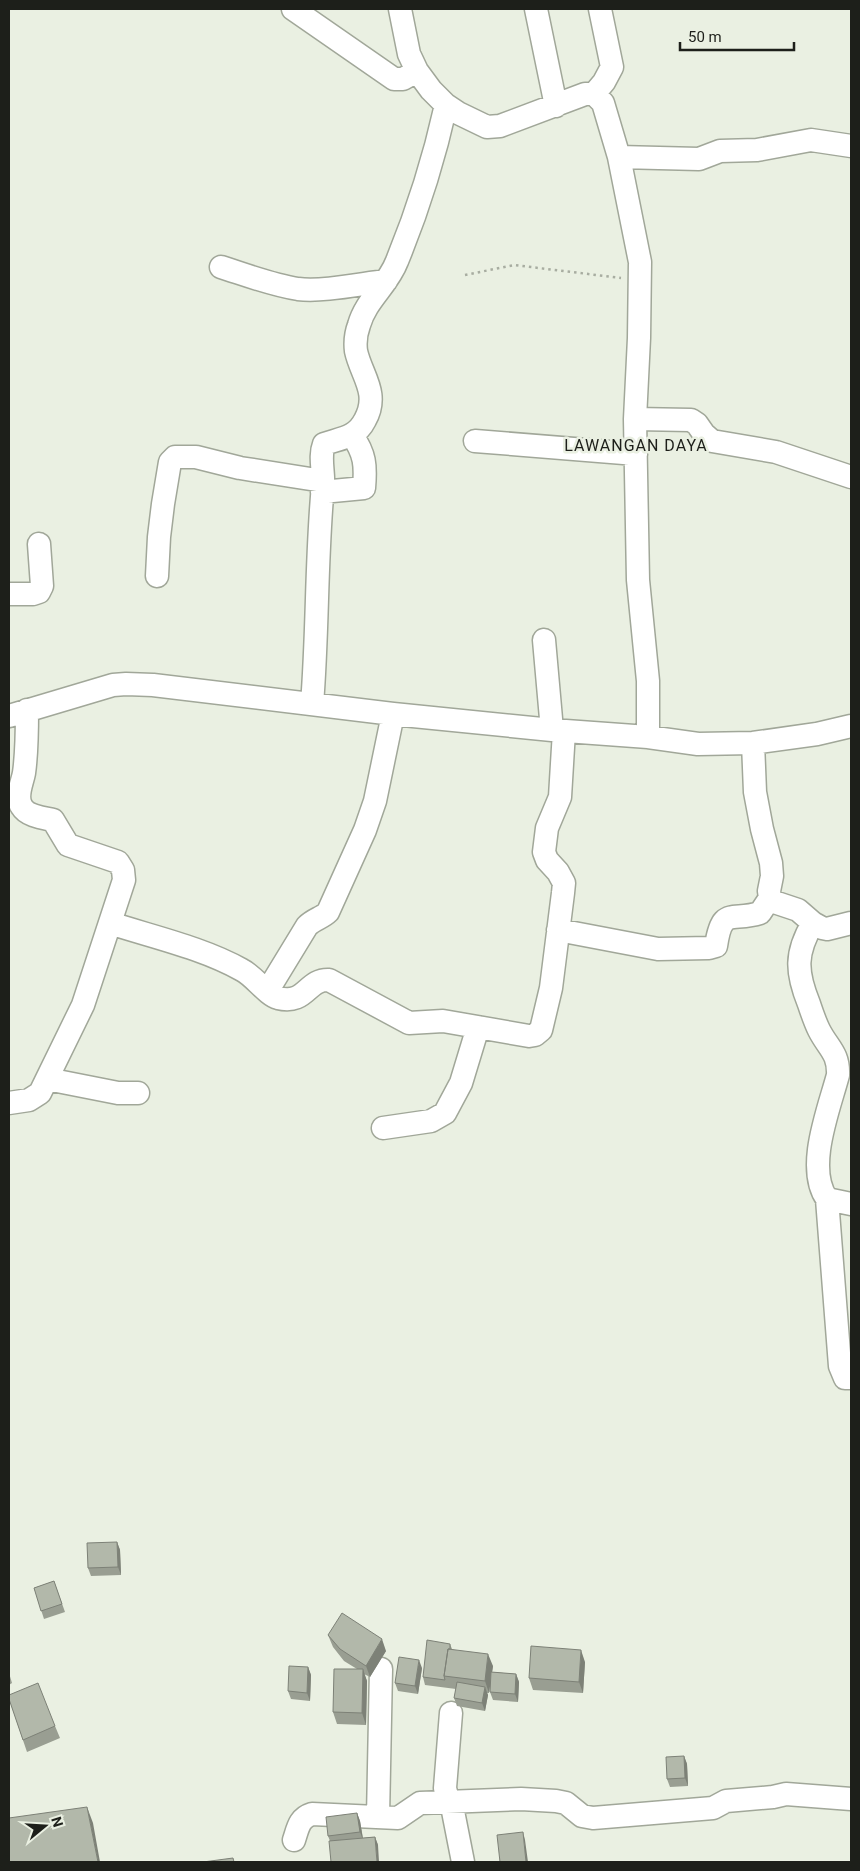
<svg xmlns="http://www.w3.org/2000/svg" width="860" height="1871" viewBox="0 0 860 1871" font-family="Roboto,sans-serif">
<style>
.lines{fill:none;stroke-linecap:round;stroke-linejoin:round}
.minor-casing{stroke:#a1a799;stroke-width:25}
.path{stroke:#a8ada1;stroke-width:2.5;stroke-dasharray:2.5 4;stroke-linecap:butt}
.minor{stroke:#fff;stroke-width:22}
.wall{fill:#999e92}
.shaded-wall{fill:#7d8177}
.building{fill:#b2b8aa;stroke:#7d8177}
.labels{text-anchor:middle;stroke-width:5;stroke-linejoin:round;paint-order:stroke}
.quarter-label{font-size:16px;letter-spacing:1px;fill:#1d1f1a;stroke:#eaf0e2}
</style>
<rect width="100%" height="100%" fill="#eaf0e2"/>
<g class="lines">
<defs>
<path id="minor" d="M293,9L394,79H403L417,71
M400,9L409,54L417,71L431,90L446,105L458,113L487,127L500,126L585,94H594L603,103L619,157L640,262L639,338L635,419L638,580L648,681V737
M536,9L556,106
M594,94L604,82L612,67L600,9
M619,157L699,159L720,151L757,150L811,140L851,146
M221,267C246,275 272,285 298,289C323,292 360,284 386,281
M635,419L691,420L697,424L704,434L712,441L776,452L851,477
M475,441L636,454
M322,492L364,488C366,465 365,454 352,435
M157,576L159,537L163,504L170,462L175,457H196L240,468L323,481
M9,594H33L39,592L42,586L39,544
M544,640L552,730
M312,704C318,631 316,558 323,485C324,471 319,457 324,444C341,438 356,438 365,420C380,393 361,375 356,351C355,343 356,333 359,325C366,300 388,285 397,261C418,210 434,159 446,105
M9,716L113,685L126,684L153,685L393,714L552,730L648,737L698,744L753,743L817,734L851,726
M753,743L755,792L762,829L771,863L772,876L769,891L770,898L774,902L798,910L813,923L822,928L827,929L851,923
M110,923C153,937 203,948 242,970C254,976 267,995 278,998C307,1005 306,979 329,980L409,1023L443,1021L529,1036L535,1035L541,1030L551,988L563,893L564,883L558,872L547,860L544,852L547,828L560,797L564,731
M813,923C795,953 796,972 809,1004C812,1013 815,1022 819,1030C828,1048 839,1053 838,1075C829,1109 805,1168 827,1199L851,1204
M558,930L658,949L709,948L716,946C722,906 731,922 760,913L770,898
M268,990L307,926C314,919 322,918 328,912L365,830L375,801L393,714
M47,1079L118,1093H138
M9,1103L29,1100L40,1093L83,1005L124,880L123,870L118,862L68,845L53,820C44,818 27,816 22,807C15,797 22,784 24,773C27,752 27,731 27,710
M383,1128L431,1121L445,1113L461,1083L478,1027
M827,1199L840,1366L845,1378H851
M448,1801L445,1788L451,1713
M451,1801L463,1862
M378,1817L381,1669
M294,1840C298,1828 299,1818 312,1814L398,1818L420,1803L521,1799L556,1801L566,1803L582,1816L593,1818L713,1808L726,1801L773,1797L786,1794L851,1799"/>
</defs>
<!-- minor casing -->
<use href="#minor" class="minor-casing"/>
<!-- path -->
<path class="path" d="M465,275L514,265L621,278"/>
<!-- minor -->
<use href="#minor" class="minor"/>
</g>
<!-- wall -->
<path class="wall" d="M117,1542L120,1550L121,1575L91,1576L88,1568Z
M54,1581L65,1612L44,1619L34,1588Z
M328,1635L386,1651L370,1677L364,1674L367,1681L366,1725L337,1724L333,1712L357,1669L344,1661L333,1647Z
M450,1644L452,1649L493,1666L492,1672L516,1674L519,1682L518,1702L493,1700L490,1692V1682L489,1693H487L488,1695L485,1711L457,1706L454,1698L456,1689L425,1685L423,1677Z
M585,1662L583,1693L533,1690L529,1678Z
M308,1667L311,1675L310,1701L291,1699L288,1691Z
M422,1668L418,1694L398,1691L395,1683Z
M9,1673L12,1683L9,1685Z
M9,1699L55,1726L60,1738L27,1752Z
M684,1756L687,1764L688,1786L670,1787L667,1779Z
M357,1813L360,1821L363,1838L375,1837L378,1845L330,1841L328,1836Z"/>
<!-- shaded-wall -->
<path class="shaded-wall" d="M117,1542L120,1550L121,1575L118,1567Z
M382,1639L386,1651L370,1677L366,1666Z
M581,1650L585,1662L583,1693L579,1682Z
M488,1654L493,1666L489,1693L485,1681Z
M419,1660L422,1668L418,1694L415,1686Z
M308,1667L311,1675L310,1701L307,1693Z
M363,1669L367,1681L366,1725L362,1713Z
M516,1674L519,1682L518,1702L515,1694Z
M485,1687L488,1695L485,1711L482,1703Z
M684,1756L687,1764L688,1786L685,1778Z
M87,1807L93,1823L100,1862H98Z
M357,1813L360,1821L363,1840L360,1832Z
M523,1832L525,1840L528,1862H526Z
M375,1837L378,1845L379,1862H377Z"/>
<!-- building -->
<path class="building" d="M117,1542L118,1567L88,1568L87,1543Z
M54,1581L62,1604L41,1611L34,1588Z
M342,1613L382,1639L366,1666L340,1649L328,1635Z
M427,1640L450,1644V1649H448L444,1676L445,1680L423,1677Z
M531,1646L581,1650L579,1682L529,1678Z
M448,1649L488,1654L485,1681L444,1676Z
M399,1657L419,1660L415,1686L395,1683Z
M289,1666L308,1667L307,1693L288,1691Z
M334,1669H363L362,1713L333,1712Z
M491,1672L516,1674L515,1694L490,1692Z
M457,1682L485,1687L482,1703L454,1698Z
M38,1683L55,1726L23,1740L9,1699V1695Z
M684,1756L685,1778L667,1779L666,1757Z
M87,1807L98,1862H9V1818Z
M357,1813L360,1832L328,1836L326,1817Z
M523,1832L526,1862H500L497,1835Z
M375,1837L377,1862H331L329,1841Z
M233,1858L234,1862H203Z"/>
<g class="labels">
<!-- quarter labels -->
<g class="quarter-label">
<text x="636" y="451">LAWANGAN DAYA</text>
</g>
</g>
<!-- border -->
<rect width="860" height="1871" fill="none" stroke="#1d1f1a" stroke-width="20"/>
<!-- north arrow -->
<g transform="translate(45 1826) rotate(72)" stroke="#eaf0e2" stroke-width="4" paint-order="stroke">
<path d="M0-4L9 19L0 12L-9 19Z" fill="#1d1f1a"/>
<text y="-8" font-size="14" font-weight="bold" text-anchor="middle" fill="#1d1f1a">N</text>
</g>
<!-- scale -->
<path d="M680 42v8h114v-8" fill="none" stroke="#1d1f1a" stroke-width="2.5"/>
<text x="688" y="42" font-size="15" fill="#1d1f1a" stroke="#eaf0e2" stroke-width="4" paint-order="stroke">50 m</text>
</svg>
